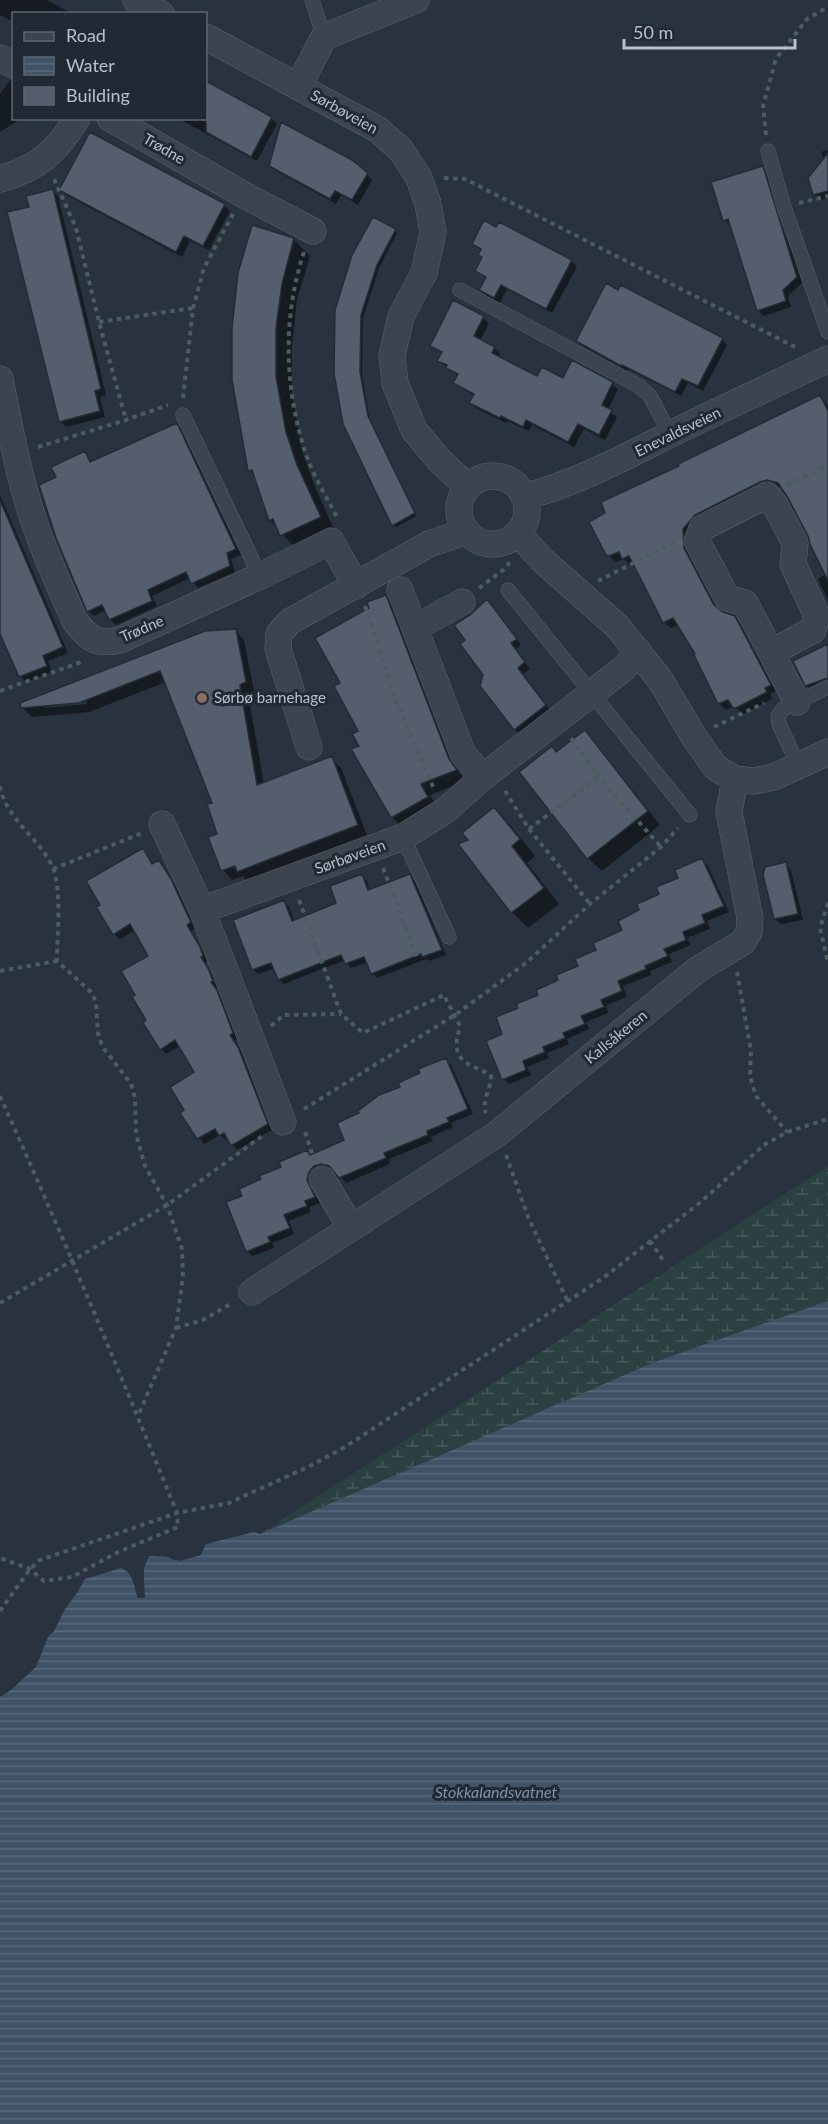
<svg xmlns="http://www.w3.org/2000/svg" width="828" height="2124" viewBox="0 0 828 2124" font-family="Lato,sans-serif">
<style>
.wetland{fill:url(#wetland-marsh)}
.water{fill:url(#water-rules)}
.shadow{fill:#0007;fill-rule:evenodd}
.building{fill:#545e6c;stroke:#232c36;stroke-width:1.5}
.lines{fill:none;stroke-linecap:round;stroke-linejoin:round}
.service-casing{stroke:#5a636c;stroke-width:15}
.minor-casing{stroke:#5a636c;stroke-width:27}
.path{stroke:#4a5d5f;stroke-width:4;stroke-dasharray:4.5 4.5;stroke-linecap:butt}
.service{stroke:#3c454f;stroke-width:14}
.minor{stroke:#3c454f;stroke-width:26}
.education-dot{fill:#8d6e63;stroke:#212a34;stroke-width:2}
.labels{text-anchor:middle;stroke-width:6;stroke-linejoin:round;paint-order:stroke}
.street-label{font-size:15px;fill:#b9c0c9;stroke:#212a34}
.poi-label{font-size:15px;fill:#b9c0c9;stroke:#212a34;text-anchor:start}
.water-label{font-size:16px;font-style:italic;fill:#7c92aa;stroke:#212a34}
</style>
<defs>
<pattern id="wetland-marsh" width="20" height="14" patternUnits="userSpaceOnUse" patternTransform="scale(1.5)"><rect width="20" height="14" fill="#2b4041"/><path d="M1 5h8M5 5V1M11 12h8M15 12V8" fill="none" stroke="#485a5b"/></pattern>
<pattern id="water-rules" width="6" height="5" patternUnits="userSpaceOnUse" patternTransform="scale(1.5)"><rect width="6" height="5" fill="#405266"/><path d="M0 2.5h6" fill="none" stroke="#5a697b"/></pattern>
</defs>
<rect width="100%" height="100%" fill="#28333f"/>
<!-- wetland -->
<path class="wetland" d="M828,1166V1301L652,1363L260,1534Z"/>
<!-- water -->
<path class="water" d="M828,1301V2124H0V1697L11,1690L36,1667L48,1637L54,1631L65,1609L77,1593L85,1579L121,1568C133,1572 134,1587 138,1598H145C145,1583 140,1568 150,1556L168,1557L174,1560L180,1561L201,1555L206,1544L254,1532L260,1534L652,1363Z"/>
<!-- shadow -->
<path class="shadow" d="M0,0H47L73,14H14V22L0,15Z
M10,80H14V118H22L0,132V94Z
M206,83L271,118L277,124L257,161L177,118H206Z
M90,134L224,205L230,211L209,250L190,241L182,257L66,195L61,190Z
M828,150V198L820,200L814,195L824,161L821,152Z
M270,165L367,174L372,180L358,205L341,195L336,204L276,171Z
M763,168L768,174L802,283L788,296L791,307L764,316L758,310L732,225L724,220Z
M52,191L58,196L106,395L100,397L105,417L66,427L60,421L30,208Z
M395,231L397,233L379,268L363,318L362,375L370,420L416,516L396,527L394,525L337,311Z
M294,240L310,256L297,300L292,345V394L302,450L313,482L336,534L298,551L270,520L256,477L249,470L234,380Z
M473,244L571,261L577,267L552,313L507,289L500,303L487,296L481,290L487,279L477,271L484,258L482,251Z
M483,318L489,323L480,341L494,348L500,354L498,358L538,378L564,380L573,362L612,384L618,389L608,410L617,417L605,440L584,429L574,447L532,425L529,431L507,421L506,423L477,409L471,403L475,396L461,388L455,383L458,376L439,361L443,354L431,346Z
M722,339L727,345L703,391L688,383L681,396L628,369L627,371L583,346L578,341Z
M820,396L828,406V600L818,579L827,573L810,536L783,488L775,486L689,536V555L719,611L734,617L741,624L776,691L770,694L772,699L743,714L734,706L726,710L719,703L679,625L671,628L664,622L635,562L630,565L624,559L616,562L607,554L681,467Z
M177,425L182,431L241,555L231,559L235,572L198,588L190,578L152,596L157,606L116,625L110,619L106,610L94,616L89,611L58,478L85,453L92,463Z
M0,495L68,653L48,661L52,672L26,682L20,676L0,631Z
M385,596L396,607L459,772L466,781L430,795L438,808L403,828L392,817L361,747V731L342,683L371,608Z
M492,607L521,645L515,650L530,669L523,674L551,711L520,735L515,729L485,675Z
M235,630L244,640L254,691L248,694L264,784L331,758L341,768L367,835L247,881L243,876L232,880L223,870L214,803L166,682L89,712L32,717L23,708ZM86,701L87,704L44,708L51,704Z
M828,645V687L813,691L807,685Z
M585,732L598,746L660,825L602,871L588,858L557,753Z
M494,809L510,825L535,856L527,863L559,904L528,928L512,912L470,841Z
M143,850L154,864L159,861L164,867L176,886L193,923L195,928L191,931L204,952L208,961L205,963L213,975L218,987L216,988L222,997L237,1039L235,1041L243,1054L272,1130L237,1150L229,1139L226,1140L220,1135L204,1144L182,1113L186,1111L196,1073L180,1046L166,1054L161,1049L137,996L150,956L135,930L120,939L114,934Z
M702,860L708,866L729,912L707,921L710,929L687,938L691,945L669,954L672,962L650,971L651,975L623,986L627,997L606,1005L608,1013L586,1022L589,1029L567,1039L569,1044L547,1053L549,1058L527,1067L531,1075L509,1084L504,1079V1034L520,1008L560,981L624,931L641,911Z
M785,864L791,870L803,920L781,924L775,919Z
M362,876L367,881L370,891L410,876L415,881L446,955L429,961L426,959L377,978L372,973L368,962L351,968L345,960L284,984L279,979L275,968L258,974L254,970L235,921L284,902L289,907L294,921L338,904Z
M446,1060L451,1065L473,1114L451,1123L453,1127L431,1137L433,1141L389,1159L390,1164L346,1183L335,1170L329,1169L312,1185L320,1203L309,1207L311,1212L289,1221L294,1234L272,1243L274,1248L252,1256L247,1251L244,1196L307,1152L311,1156L346,1141L361,1114Z"/>
<!-- building -->
<path class="building" d="M206,81L272,117L251,157L206,132Z
M281,122L352,160L368,173L352,200L335,191L330,199L269,166Z
M90,132L225,204L203,246L184,236L176,252L59,190Z
M828,153V191L813,195L808,178Z
M763,166L797,277L783,290L786,301L757,311L728,219L723,221L711,182Z
M53,189L101,389L95,391L100,411L59,422L7,212L29,207L26,196Z
M373,217L396,229L377,265L361,315L360,372L368,416L415,513L392,526L343,424L334,374L335,310L352,255Z
M484,220L496,227L499,222L572,260L546,309L501,285L494,298L479,290L486,277L475,271L482,257L478,255L481,249L472,244Z
M252,225L294,238L282,284L276,328V377L286,432L297,465L321,517L280,536L273,519L269,521L252,470L248,471L232,380V328L238,273Z
M606,283L618,290L621,285L723,338L698,386L682,379L675,392L622,365L621,366L576,341Z
M453,300L484,316L474,336L495,347L492,353L537,376L542,367L563,378L572,360L613,382L602,405L612,410L599,435L578,424L568,442L526,420L523,427L501,416L500,418L469,403L474,394L453,383L458,374L446,368L447,365L437,361L442,352L430,346Z
M820,395L828,411V581L810,544L808,536L788,498L778,483L767,480L760,482L695,515L683,529L684,548L714,605L723,612L735,616L771,685L765,688L767,692L736,708H733L728,700L718,704L694,655L695,654L673,618L663,623L629,556L622,559L619,552L609,556L606,555L589,522L605,513L601,502L679,466L678,464Z
M177,423L236,549L227,553L230,566L191,584L186,572L148,590L152,601L109,620L102,605L87,612L56,538L39,485L56,477L51,467L85,451L90,462Z
M0,500L63,647L43,656L47,666L19,677L0,634Z
M386,595L449,759L457,770L421,784L428,797L391,818L351,749L359,746L352,734L358,731L334,686L340,683L315,638L369,608L367,602Z
M487,599L517,639L511,643L525,662L518,668L546,705L514,730L480,686L483,675L460,644L465,640L454,625L470,615Z
M236,629L246,682L240,685L257,785L332,756L358,825L237,872L235,866L221,871L208,837L217,834L207,804L212,803L160,671L79,703L21,708L20,703L205,631Z
M828,644V678L805,686L793,661Z
M585,730L648,811L587,859L519,772L552,746L556,752Z
M494,807L520,839L512,846L544,888L511,913L458,844L468,840L462,833Z
M143,848L152,864L159,860L171,879L188,916L191,922L187,925L199,945L203,955L201,957L208,968L213,981L211,982L217,990L233,1033L230,1035L238,1047L268,1124L231,1146L224,1133L219,1136L215,1129L197,1139L180,1113L184,1110L170,1087L194,1072L175,1040L160,1050L143,1023L146,1020L132,997L135,995L121,971L148,956L130,924L113,935L96,907L100,905L86,881Z
M702,858L724,906L702,915L705,923L683,932L686,940L664,949L668,956L645,966L646,969L618,981L622,991L601,1000L604,1007L581,1016L585,1024L563,1033L565,1038L543,1047L545,1052L523,1061L526,1070L502,1080L486,1041L502,1034L496,1017L518,1008L516,1004L538,995L536,990L558,980L556,975L578,966L575,959L596,950L593,943L622,930L618,921L639,910L637,904L659,894L656,887L678,878L675,870Z
M786,862L798,914L774,919L763,875L765,867Z
M362,874L368,890L410,874L442,950L422,957L421,954L371,974L364,957L345,964L341,955L278,980L271,963L252,970L233,920L284,900L292,921L336,903L330,886Z
M446,1058L468,1109L447,1118L449,1122L427,1131L428,1135L384,1153L386,1158L339,1178L329,1166L321,1164L314,1166L309,1172L307,1180L315,1197L305,1201L307,1206L284,1215L290,1228L268,1237L270,1242L246,1252L226,1202L242,1196L239,1189L261,1179L259,1176L281,1167L279,1162L307,1150L310,1155L344,1140L337,1123L359,1113L358,1111L379,1095L400,1087L398,1083L420,1073L418,1069Z"/>
<g class="lines">
<defs>
<path id="service" d="M312,0L324,37
M768,151L784,207L828,332
M460,290L639,386L650,396L670,434
M183,415L260,576
M508,590L690,815
M799,767L779,724L778,716L783,709L828,687
M403,837L449,937"/>
<path id="minor" d="M136,0L161,14
M206,37L377,129L401,150L419,178L428,204L433,232L424,273L401,316L392,356L395,383L414,430L439,460L468,487
M0,58L14,65
M298,87L324,37L416,0
M110,118L244,195L313,231
M0,179C38,168 57,152 77,118
M0,379C8,419 15,458 26,496C38,539 57,580 75,621C88,639 97,645 120,640L260,576L331,541L356,586
M459 510a34 34 0 1 1 68 0a34 34 0 1 1-68 0Z
M524,497C577,483 623,458 671,434C723,408 776,384 828,359
M518,533L542,560L617,626L661,681L694,737L716,768L735,779L754,781L774,777L828,752
M400,590L463,754L483,777
M415,628L462,602
M772,652L813,630L817,616L793,564L795,543L775,505L767,495L702,528L697,541L727,598L745,603L797,702
M309,747L278,649L279,634L289,622L429,544L467,531
M162,824L202,910L283,1122
M202,910L403,837L446,810L483,777L623,669L639,652
M322,1179L351,1228
M252,1292L497,1134L697,970L743,942L749,932L750,918L729,812L735,779"/>
</defs>
<!-- service casing -->
<use href="#service" class="service-casing"/>
<!-- minor casing -->
<use href="#minor" class="minor-casing"/>
<!-- path -->
<path class="path" d="M766,135L763,106L776,59L807,19L828,7
M444,178L465,179L795,347
M54,179L76,228L99,322L126,420
M799,203L828,196
M304,252C283,315 284,385 304,448C311,472 326,496 338,519
M99,322L193,308
M183,398L193,308L204,268L233,214
M38,447L126,420L168,405
M787,485L828,466
M598,581L675,542
M479,588L506,568L511,559
M365,606L395,698L434,789
M0,691L84,661
M714,727L764,703
M571,738L598,776L661,847
M0,786C6,820 40,838 53,868C62,890 57,937 57,961L92,993L96,1003L98,1033L102,1046L131,1084L135,1098L136,1134L145,1166L167,1205L182,1249L183,1276L176,1328L138,1416
M505,791L529,829L590,904
M529,829L598,777
M383,868L418,960
M53,869L142,833
M299,900L341,1014L363,1033L444,995L460,1026C455,1044 453,1058 474,1067C481,1070 484,1071 491,1076C491,1090 481,1102 486,1113
M828,903L820,928L828,963
M0,971L57,961
M737,972L751,1051L750,1077L756,1096L787,1132
M271,1026L284,1015L341,1014
M0,1096C62,1234 120,1373 177,1513L178,1527L118,1552L72,1577L44,1581L30,1569L0,1558
M304,1109L455,1015L526,963L590,904L661,847L678,828
M305,1132L314,1159
M506,1155L528,1217L567,1300
M650,1241L663,1260
M0,1303L167,1205L265,1134
M176,1328L203,1320L232,1303
M0,1611L30,1569L40,1560L177,1513L229,1503L310,1466L345,1447L603,1278L702,1201L764,1145L787,1132L828,1119"/>
<!-- service -->
<use href="#service" class="service"/>
<!-- minor -->
<use href="#minor" class="minor"/>
</g>
<!-- markers -->
<circle class="education-dot" cx="202" cy="698" r="6"/>
<g class="labels">
<!-- street labels -->
<g class="street-label">
<text transform="translate(344 112) rotate(29)" y="5">Sørbøveien</text>
<text transform="translate(164 149) rotate(30)" y="5">Trødne</text>
<text transform="translate(678 432) rotate(-26)" y="5">Enevaldsveien</text>
<text transform="translate(142 629) rotate(-23)" y="5">Trødne</text>
<text transform="translate(350 857) rotate(-20)" y="5">Sørbøveien</text>
<text transform="translate(616 1037) rotate(-39)" y="5">Kallsåkeren</text>
</g>
<!-- poi labels -->
<g class="poi-label">
<text x="214" y="703">Sørbø barnehage</text>
</g>
<!-- water labels -->
<g class="water-label">
<text x="496" y="1798">Stokkalandsvatnet</text>
</g>
</g>
<!-- legend -->
<rect x="12" y="12" width="195" height="108" fill="#212a34" stroke="#5e6670" stroke-width="1.5"/>
<rect x="24" y="32" width="30" height="9" fill="#3c454f" stroke="#5e6670" stroke-width="1.5"/>
<text x="66" y="42" font-size="18" fill="#b9c0c9">Road</text>
<rect x="24" y="57" width="30" height="18" fill="url(#water-rules)" stroke="#5e6670" stroke-width="1.5"/>
<text x="66" y="72" font-size="18" fill="#b9c0c9">Water</text>
<rect x="24" y="87" width="30" height="18" fill="#545e6c" stroke="#5e6670" stroke-width="1.5"/>
<text x="66" y="102" font-size="18" fill="#b9c0c9">Building</text>
<!-- scale -->
<path d="M624 39v9h171v-9" fill="none" stroke="#b9c0c9" stroke-width="3"/>
<text x="633" y="39" font-size="18" fill="#b9c0c9" stroke="#212a34" stroke-width="4.5" paint-order="stroke">50 m</text>
</svg>
